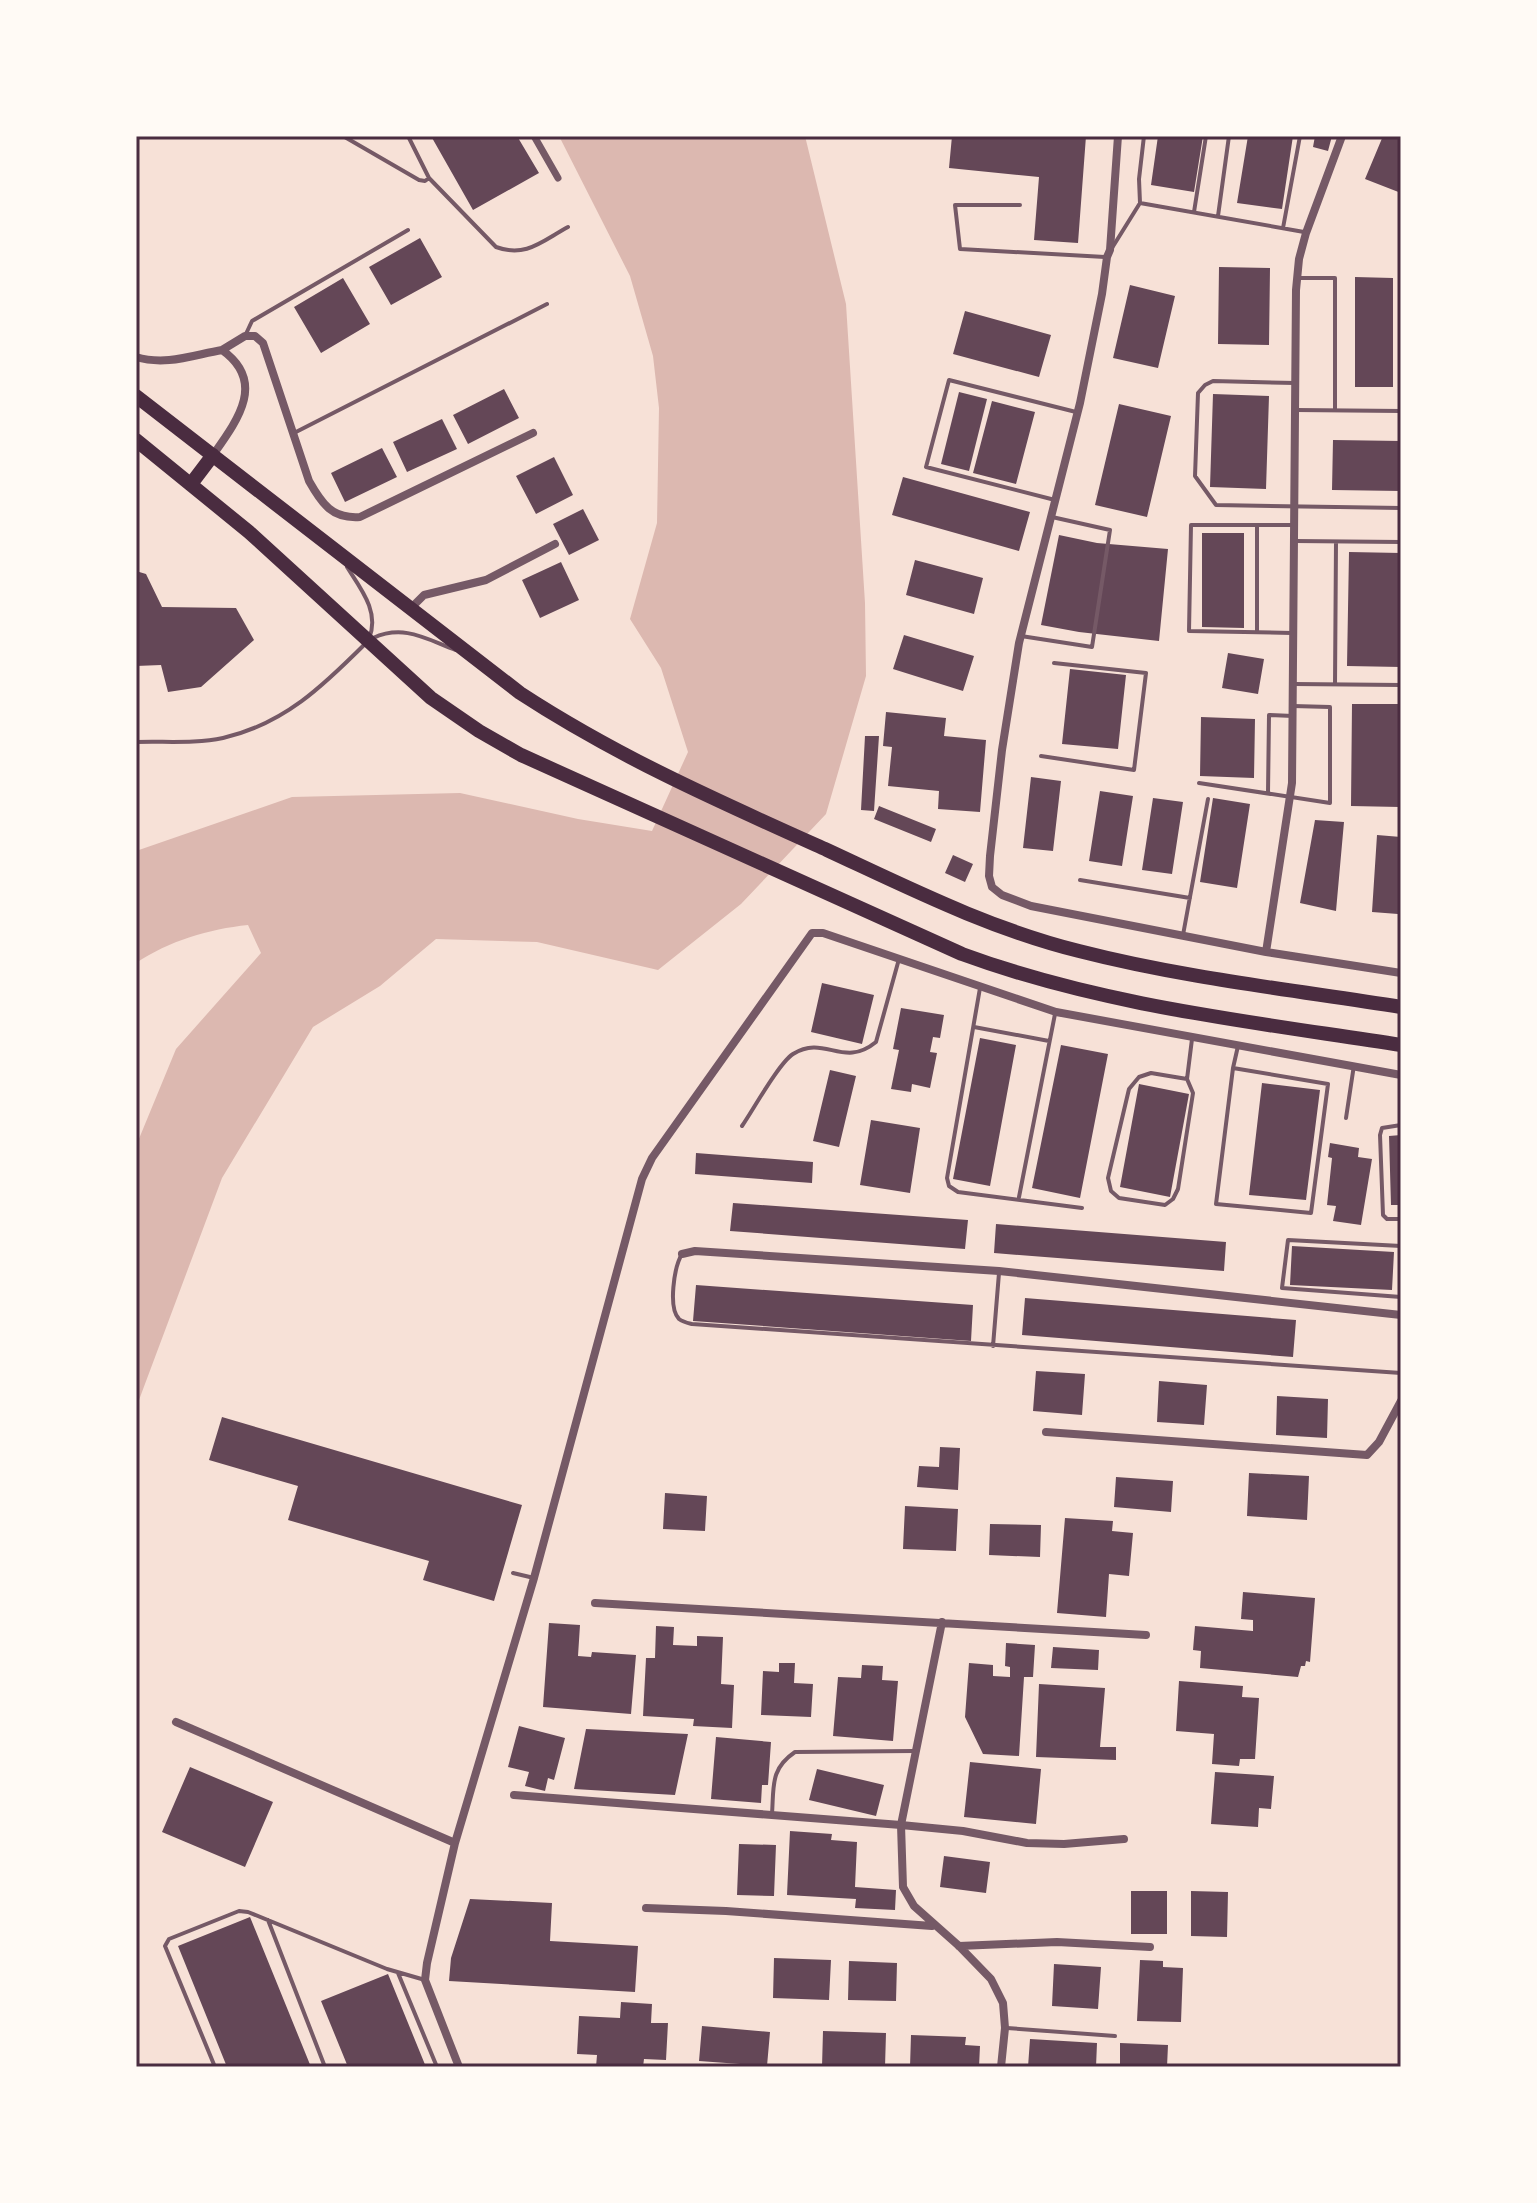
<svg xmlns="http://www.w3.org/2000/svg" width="1537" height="2203" viewBox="0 0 1537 2203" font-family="'Archivo Narrow',sans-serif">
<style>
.water{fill:#dcb8b0}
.building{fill:#644757}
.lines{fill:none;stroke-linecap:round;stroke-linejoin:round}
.service{stroke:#755966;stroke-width:4}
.pedestrian{stroke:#755966;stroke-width:7}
.minor{stroke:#755966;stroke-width:8}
.primary{stroke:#4a2c40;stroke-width:14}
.neatline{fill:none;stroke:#4a2c40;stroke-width:3}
</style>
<rect width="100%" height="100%" fill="#f7e1d7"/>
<!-- water -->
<path class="water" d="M559,136H805L846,304L865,603L866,676L826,814L741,904L658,970L537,942L436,939L380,986L313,1027L222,1178L136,1408V1146L176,1049L261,953L248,925C209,929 169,941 136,963V851L292,797L460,793L578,819L652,831L688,752L661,668L630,619L657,523L659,408L653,356L630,276Z"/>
<!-- building -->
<path class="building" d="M431,136H517L539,173L473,210Z
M952,136H1086L1078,243L1034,240L1039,177L949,168Z
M1158,136H1203L1194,192L1151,185Z
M1248,136H1293L1282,209L1237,203Z
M1315,136H1332L1328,151L1313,147Z
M1383,136H1401V193L1365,179Z
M420,238L442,277L391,305L369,267Z
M1219,267L1270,268L1269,345L1218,344Z
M1355,277L1393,278V387H1355Z
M343,278L370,324L321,353L294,307Z
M1130,285L1175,296L1158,368L1113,358Z
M965,311L1051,335L1039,377L953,354Z
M504,389L519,418L468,444L453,415Z
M959,392L987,399L969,471L941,464Z
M1213,394L1269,396L1266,489L1210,487Z
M992,401L1035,412L1016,484L973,473Z
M1119,404L1171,416L1147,517L1095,505Z
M442,419L457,449L407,472L393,442Z
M1333,440L1401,441V491L1332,490Z
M382,448L397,477L345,502L331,473Z
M554,457L573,495L536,514L516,476Z
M903,477L1030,512L1019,551L892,515Z
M583,509L599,540L569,555L553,524Z
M1202,533H1244V628L1202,627Z
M1059,535L1097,543L1168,549L1159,641L1079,632L1041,625Z
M1349,552L1401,553V667L1347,666Z
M915,560L983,578L974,614L906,595Z
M561,562L579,600L540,618L522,580Z
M136,571L146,574L162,607L236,608L254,640L201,687L168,692L161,665L136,666Z
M904,635L974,656L963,691L893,669Z
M1228,653L1264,659L1258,694L1222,688Z
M1070,669L1126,675L1118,749L1062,744Z
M1352,704H1401L1400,807L1351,806Z
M886,712L946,718L944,736L986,740L980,812L938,809L939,791L888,786L892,747L883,746Z
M1201,717L1255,719L1254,778L1200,776Z
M865,736H879L874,811L861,810Z
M1031,777L1061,781L1053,851L1023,848Z
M1100,791L1133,796L1122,866L1089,861Z
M1153,798L1183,802L1172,874L1142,870Z
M1213,798L1250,804L1237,888L1200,882Z
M879,806L936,829L931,842L874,819Z
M1315,820L1344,822L1336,911L1300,903Z
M1377,835L1401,837L1398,914L1372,912Z
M953,855L973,864L965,882L945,873Z
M822,983L874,995L862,1044L811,1032Z
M901,1008L944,1015L940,1038L933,1037L930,1052L937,1053L930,1088L912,1084L911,1092L891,1089L899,1050L893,1049Z
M980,1038L1016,1045L990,1186L953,1179Z
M1061,1045L1108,1054L1080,1198L1032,1188Z
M830,1070L856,1076L839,1147L813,1141Z
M1262,1083L1320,1090L1306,1200L1249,1195Z
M1139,1084L1189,1094L1170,1197L1120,1187Z
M871,1120L920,1128L910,1193L860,1185Z
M1401,1135V1205H1391L1389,1136Z
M1330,1143L1359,1148L1358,1157L1372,1159L1361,1225L1333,1221L1336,1206L1327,1205L1332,1158L1328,1157Z
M696,1153L813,1162L812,1183L695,1174Z
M733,1203L968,1220L965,1249L730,1231Z
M996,1224L1226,1242L1224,1271L994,1253Z
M1292,1246L1394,1252L1392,1290L1290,1285Z
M696,1285L973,1305L971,1341L693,1321Z
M1025,1298L1296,1320L1293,1357L1022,1335Z
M1036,1371L1085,1374L1082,1415L1033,1411Z
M1159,1381L1207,1385L1204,1425L1157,1422Z
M1277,1396L1328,1399L1327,1438L1276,1435Z
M222,1417L522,1505L494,1601L423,1580L429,1561L288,1520L298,1486L209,1460Z
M940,1447L960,1448L958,1490L917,1487L919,1466L939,1467Z
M1249,1473L1309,1476L1307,1520L1247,1516Z
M1116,1477L1173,1481L1171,1512L1114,1507Z
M665,1493L707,1496L705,1531L663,1529Z
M905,1506L958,1509L956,1551L903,1549Z
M1065,1518L1113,1521L1112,1531L1133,1533L1129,1576L1109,1574L1106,1617L1057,1613Z
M990,1524L1041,1525L1040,1557L989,1555Z
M1243,1592L1315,1598L1310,1662L1306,1661L1305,1666H1301L1298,1677L1200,1668L1201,1651L1193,1650L1195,1626L1253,1631V1620L1241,1619Z
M549,1623L580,1625L578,1656L591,1657L592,1652L636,1655L631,1714L543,1707Z
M656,1626L674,1627L673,1645L697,1646V1636L723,1637L721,1684L734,1685L732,1728L693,1726L694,1719L643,1716L646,1658H655Z
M1006,1643L1035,1645L1033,1677H1024L1019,1756L983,1754L965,1717L969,1663L993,1665V1676L1010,1677V1667L1005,1666Z
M1053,1647L1099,1650L1098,1670L1051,1668Z
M779,1663H795L794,1683L813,1684L811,1717L761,1715L763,1671L779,1672Z
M862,1665L883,1666L882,1680L898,1681L893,1741L833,1736L838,1677L861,1678Z
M1179,1681L1243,1686L1242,1697L1259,1698L1255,1759H1240L1239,1766L1212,1764L1214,1734L1176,1731Z
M1039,1684L1105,1688L1100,1747H1116V1760L1036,1757Z
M519,1726L565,1738L554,1780L548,1778L545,1791L525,1786L529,1772L508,1767Z
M586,1729L688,1734L675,1795L574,1789Z
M716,1737L771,1742L768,1785H762L761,1803L711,1799Z
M970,1762L1041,1769L1036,1824L964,1817Z
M190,1767L273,1802L245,1867L162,1832Z
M817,1769L884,1785L876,1816L809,1800Z
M1215,1772L1274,1776L1271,1809L1259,1808L1258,1827L1211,1824Z
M790,1831L832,1834L831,1840L857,1842L855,1887L896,1890L895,1910L855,1908L856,1899L787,1895Z
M739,1844L776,1845L774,1896L737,1895Z
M944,1856L990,1862L986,1893L940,1887Z
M1131,1891H1167V1934H1131Z
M1191,1891L1228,1892L1227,1937L1191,1936Z
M470,1899L552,1903L550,1941L638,1946L635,1992L449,1981L451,1958Z
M250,1917L311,2067H227L178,1946Z
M774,1958L831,1960L829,2000L773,1998Z
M1140,1960L1163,1961V1967L1183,1968L1181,2022L1137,2021Z
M849,1961L897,1963L896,2001L848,2000Z
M1054,1964L1101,1967L1098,2009L1052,2006Z
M388,1974L426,2067H348L321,2001Z
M621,2002L652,2004L651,2023H668L666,2060L644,2059L643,2067H596L597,2055L577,2054L579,2016L620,2018Z
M702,2026L770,2032L767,2066L699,2061Z
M823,2031L886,2033L885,2067H822Z
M911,2035L966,2037L965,2045L980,2046L979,2067H910Z
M1030,2039L1097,2043L1096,2067H1028Z
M1120,2043L1168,2045L1167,2067H1120Z"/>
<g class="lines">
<!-- service -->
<path class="service" d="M343,136L419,180L425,181L429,178
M408,136L429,178L496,247C526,258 542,241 568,227
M1140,203L1139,179L1144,136
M1020,205H955L960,249L1105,257
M1194,212L1206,136
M1218,216L1229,136
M1283,228L1300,136
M1112,248L1140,203L1304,232
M1298,278H1335V410
M245,336L252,321L408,230
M1295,383L1213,381L1205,385L1198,393L1195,476L1216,505L1401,508
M1296,410L1401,411
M294,433L547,304
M1055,500L926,467L949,380L1076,412
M1295,541L1401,542
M347,567C361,589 380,612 369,639
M1257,632V525
M1292,633L1189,631L1191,525H1293
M1021,636L1092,647L1110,530L1052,517
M373,638C404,624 426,639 456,650
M1294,684L1401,685
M1335,684L1336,542
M136,742C164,741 196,744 223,738C284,724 323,686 366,643
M1041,756L1134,770L1146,673L1054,663
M1199,783L1330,803V707L1293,706
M1268,793L1269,715L1293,716
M1080,880L1190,898
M1183,935L1208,799
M980,988L947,1178L949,1186L958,1192L1082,1208
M974,1027L1049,1041
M1233,1068L1328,1084L1311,1213L1216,1204L1233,1068L1238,1046
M1151,1073L1187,1079L1193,1093L1178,1189L1173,1199L1165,1205L1119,1198L1111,1191L1108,1178L1129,1089L1139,1077Z
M1187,1079L1192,1039
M1346,1118L1354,1065
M1401,1125L1382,1128L1380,1135L1383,1215L1387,1219H1401
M742,1126C753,1110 779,1063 793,1054C825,1034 843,1069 876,1042L899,959
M1019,1197L1055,1014
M1401,1246L1288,1240L1282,1288L1401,1297
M682,1254C674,1267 668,1308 679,1319C683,1322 688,1323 692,1324L1401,1373
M993,1346L999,1273
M513,1573L534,1578
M772,1814C774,1786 770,1769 795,1752L914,1751
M268,1920L325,2067
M398,1973L437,2067
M1007,2028L1115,2036
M1401,2053V2058
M215,2067L165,1946L169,1939L239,1911L248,1912L387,1969L425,1980"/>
<!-- pedestrian -->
<path class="pedestrian" d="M534,136L558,178"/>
<!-- minor -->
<path class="minor" d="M1118,136L1110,250L1107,257L1102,294L1080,403L1019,643L1002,750L990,856L989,876L992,887L1002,895L1031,906L1266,952L1401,973
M222,350L245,336H255L263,343L309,481C322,504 332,519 360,517L533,433
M136,357C166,366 193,355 222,350C267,382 237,421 213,455
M411,608L424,595L486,580L555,544
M1266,952L1292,783L1296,290L1299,259L1306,233L1342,136
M682,1254L695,1251L999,1271L1401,1315
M1046,1432L1367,1455L1379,1442L1401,1401
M595,1603L1146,1635
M942,1622L901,1825L903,1887L914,1906L959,1946L991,1979L1003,2003L1005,2028L1001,2067
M176,1722L455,1843
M514,1795L901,1825L963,1831L1027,1843L1064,1844L1124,1839
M646,1908L726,1911L932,1926
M959,1946L1057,1942L1150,1947
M459,2067L425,1980L427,1963L455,1843L534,1578L642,1179L652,1158L812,933H823L1056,1012L1401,1075"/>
<!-- primary -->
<path class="primary" d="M136,396L520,693C618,757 720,802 827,850C909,888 990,929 1079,951C1184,978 1294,990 1401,1007
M136,440L249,532L431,698L479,731L521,755L962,954C1103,1006 1254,1022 1401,1045
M191,484L213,455"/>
</g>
<!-- border -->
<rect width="1537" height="2203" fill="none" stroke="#fffaf5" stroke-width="276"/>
<rect x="138" y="138" width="1261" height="1927" class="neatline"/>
</svg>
